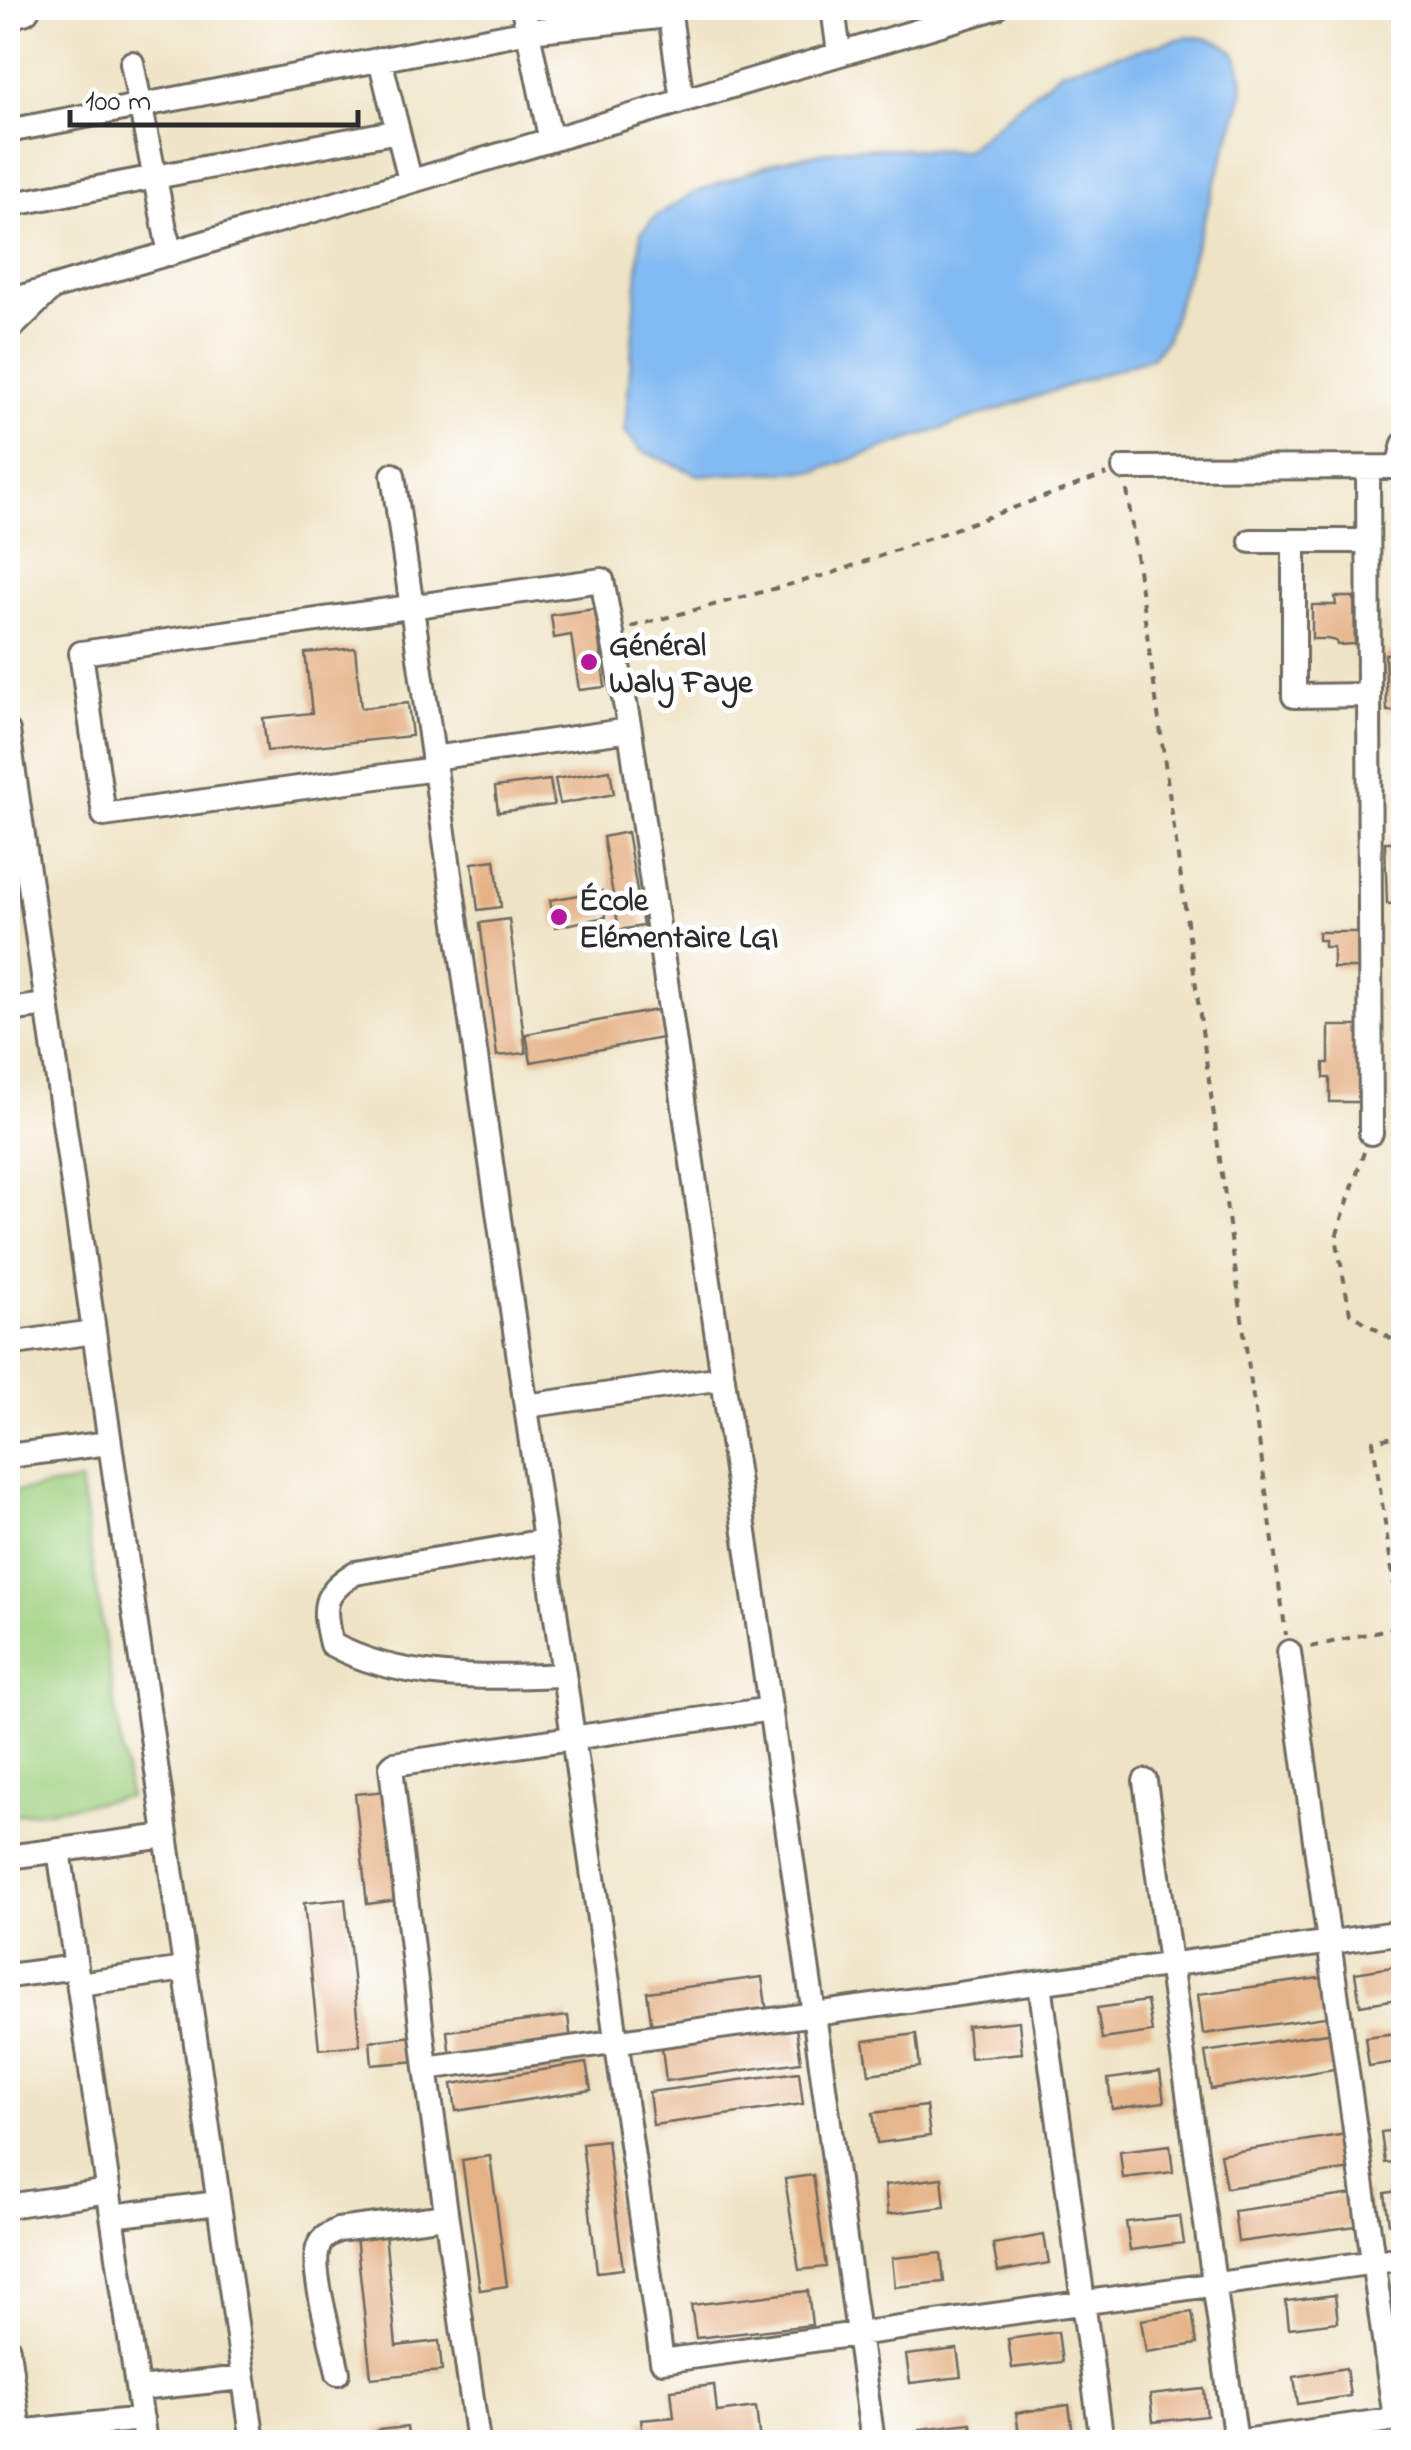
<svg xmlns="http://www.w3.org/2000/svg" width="1411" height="2450" viewBox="0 0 1411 2450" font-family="'Indie Flower',sans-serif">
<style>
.green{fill:#9fd07f;stroke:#657e55;stroke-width:2.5}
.water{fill:#82baf2;stroke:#56728e;stroke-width:2.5}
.building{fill:#e5b287}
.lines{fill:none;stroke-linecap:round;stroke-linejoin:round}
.minor-casing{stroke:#6f6b61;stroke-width:28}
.highway-casing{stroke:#6f6b61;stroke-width:38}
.path{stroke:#6f6b61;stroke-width:4;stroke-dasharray:8 8;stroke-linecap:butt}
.minor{stroke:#fff;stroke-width:22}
.highway{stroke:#fff;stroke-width:32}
.poi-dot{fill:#b5179e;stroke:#fff;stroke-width:4}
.labels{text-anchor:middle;stroke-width:10;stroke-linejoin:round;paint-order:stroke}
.poi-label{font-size:32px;font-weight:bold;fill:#2b2b2b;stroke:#fff;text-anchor:start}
</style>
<rect width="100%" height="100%" fill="#fff"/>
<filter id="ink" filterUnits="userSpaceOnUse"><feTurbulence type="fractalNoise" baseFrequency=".01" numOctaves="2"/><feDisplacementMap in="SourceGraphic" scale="20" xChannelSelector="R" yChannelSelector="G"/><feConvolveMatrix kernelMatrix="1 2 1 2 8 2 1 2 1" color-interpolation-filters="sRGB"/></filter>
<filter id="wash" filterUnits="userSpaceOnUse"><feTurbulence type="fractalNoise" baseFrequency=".0048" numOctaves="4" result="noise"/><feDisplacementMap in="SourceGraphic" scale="40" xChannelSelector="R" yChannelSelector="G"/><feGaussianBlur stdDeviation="2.25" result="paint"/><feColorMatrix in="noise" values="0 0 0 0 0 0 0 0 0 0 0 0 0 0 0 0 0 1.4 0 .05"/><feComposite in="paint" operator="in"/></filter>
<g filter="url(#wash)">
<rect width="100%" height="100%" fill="#eee3c4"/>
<!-- green -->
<path class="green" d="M80,1482L129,1797L8,1816V1493Z"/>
<!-- water -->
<path class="water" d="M1186,37C1228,37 1243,51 1243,93L1167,338L1153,357L817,471L698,475L640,450L625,431L641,233L656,216L694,193L780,161L846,148L965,150L1062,70Z"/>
<g id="blocks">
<!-- building -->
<path class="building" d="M1335,597H1354L1355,644L1337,645L1336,641L1327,639H1312V605H1336Z
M595,609L605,687L579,690L571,635L554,638L551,615Z
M355,648L361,708L408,703L412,736L267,751L263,718L312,713L305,653Z
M1404,653V711H1387L1385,654Z
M610,770L614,794L560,804L555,779Z
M550,780L554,805L498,812L495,787Z
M627,832L643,926L619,930L603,837Z
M1385,842H1404V903L1387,904Z
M495,860L501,907L478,910L472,863Z
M602,891L606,917L555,927L550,900Z
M509,919L526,1053L497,1056L480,923Z
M1318,932H1360V968H1333V947H1324V940H1318Z
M1397,981H1404V1020H1397Z
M657,1010L662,1038L531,1062L526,1034Z
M1329,1026H1362L1363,1102H1330V1078H1324V1063H1329Z
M386,1791L398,1900L367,1904L355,1794Z
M345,1899L360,2045L319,2049L304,1903Z
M1404,1965V1998L1360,2005L1355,1973Z
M762,1977L767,2013L652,2028L647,1992Z
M1328,1977L1333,2016L1203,2034L1198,1994Z
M1147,2001L1152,2032L1102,2039L1097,2008Z
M568,2016L571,2041L450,2057L447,2031Z
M1019,2021L1022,2053L970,2058L967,2026Z
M796,2028L801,2062L666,2081L662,2047Z
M1334,2032L1340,2068L1211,2089L1205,2052Z
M1404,2032V2061L1369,2066L1365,2037Z
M916,2034L920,2067L869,2074L864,2041Z
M414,2036L417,2061L372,2065L370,2041Z
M586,2063L591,2090L456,2111L452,2084Z
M799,2072L803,2104L653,2125L649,2092Z
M1160,2072L1164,2102L1112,2109L1108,2079Z
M926,2106L930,2136L877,2143L873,2113Z
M1404,2129V2161L1385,2163L1381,2132Z
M1353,2133L1358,2168L1226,2188L1220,2154Z
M607,2140L623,2269L597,2272L582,2143Z
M1170,2145L1173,2172L1123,2178L1120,2151Z
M490,2156L507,2286L480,2290L462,2160Z
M813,2175L826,2267L799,2270L785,2179Z
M942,2178L945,2207L888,2214L885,2185Z
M1404,2190V2222L1389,2224L1385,2193Z
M1367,2192L1371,2224L1238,2242L1234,2211Z
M1180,2216L1184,2243L1130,2250L1126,2222Z
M385,2233L396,2346L439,2341L442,2371L371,2378L356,2236Z
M1044,2235L1049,2263L998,2272L993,2244Z
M941,2253L944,2282L895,2287L892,2258Z
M808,2291L812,2325L696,2338L691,2305Z
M1335,2295L1338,2322L1289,2328L1286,2301Z
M1192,2312L1197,2344L1146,2352L1141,2320Z
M1058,2332L1062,2362L1012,2368L1008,2339Z
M957,2349L961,2377L910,2383L906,2355Z
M1346,2368L1350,2396L1298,2404L1294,2377Z
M714,2385L717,2412L756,2407L760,2442H644L641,2420L674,2417L671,2390Z
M1204,2389L1207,2416L1153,2422L1150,2395Z
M1069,2405L1073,2434L1020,2442L1016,2413Z
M971,2423L973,2442H922L920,2429Z
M407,2427L409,2442H378L377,2430Z"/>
</g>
</g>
<g filter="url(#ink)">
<use href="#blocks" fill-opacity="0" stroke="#6f6b61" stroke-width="2.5"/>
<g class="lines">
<defs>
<path id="minor" d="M523,8L550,137
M669,8L682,100
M833,8L839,53
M380,59L410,180
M132,63L170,254
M8,131L529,31L668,16
M8,205L398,131
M8,301L995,8
M8,331L48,292
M1124,468L1398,467L1404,444
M1368,468L1371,1133
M393,475L662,2361L1404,2258
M1251,541H1368
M1294,541V696L1369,695
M8,731L253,2442
M433,758L630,730
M435,769L104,815L81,653L602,580L630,730L814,2014L873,2442
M8,1010L47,1005
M8,1344L94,1332
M526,1406L723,1378
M8,1456L109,1443
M545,1541L355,1573C322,1594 322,1606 331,1644C400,1682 487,1678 564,1675
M1289,1652L1395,2419
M1145,1781L1236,2442L1404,2418
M59,1850L145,2442
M8,1857L166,1836
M8,1976L76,1967
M1040,1983L1102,2442
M79,1984L185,1969
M426,2068L1404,1932
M8,2206L109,2191
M112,2216L218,2203
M8,2349L19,2431
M338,2373C333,2345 312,2277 317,2252C319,2239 327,2235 338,2230L446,2216
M138,2389L243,2378
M8,2433L142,2419
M478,2442L426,2068L391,1767L394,1764L771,1709"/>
<path id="highway" d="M8,12L23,8"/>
</defs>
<!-- minor casing -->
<use href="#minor" class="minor-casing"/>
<!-- highway casing -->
<use href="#highway" class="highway-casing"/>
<!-- path -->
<path class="path" d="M1127,490L1286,1635
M631,627L833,573L1107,474
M1364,1152L1336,1237L1350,1313L1404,1347
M1311,1647L1400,1626L1373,1441L1404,1435"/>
<!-- minor -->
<use href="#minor" class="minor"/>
<!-- highway -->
<use href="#highway" class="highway"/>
</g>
</g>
<!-- markers -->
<g class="poi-dot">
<circle cx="589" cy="662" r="10"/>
<circle cx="559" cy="917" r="10"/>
</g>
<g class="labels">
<!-- poi labels -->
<g class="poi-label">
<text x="609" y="655">Général<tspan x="609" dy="37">Waly Faye</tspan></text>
<text x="579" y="910">École<tspan x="579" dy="37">Elémentaire LGI</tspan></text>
</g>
</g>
<!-- margin -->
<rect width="1411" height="2450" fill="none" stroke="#fff" stroke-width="40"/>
<!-- scale -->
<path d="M70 110v15h288v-15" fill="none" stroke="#2b2b2b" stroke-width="5"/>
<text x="85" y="110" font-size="30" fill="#2b2b2b" stroke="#ffffff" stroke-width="8" paint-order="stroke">100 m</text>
</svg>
